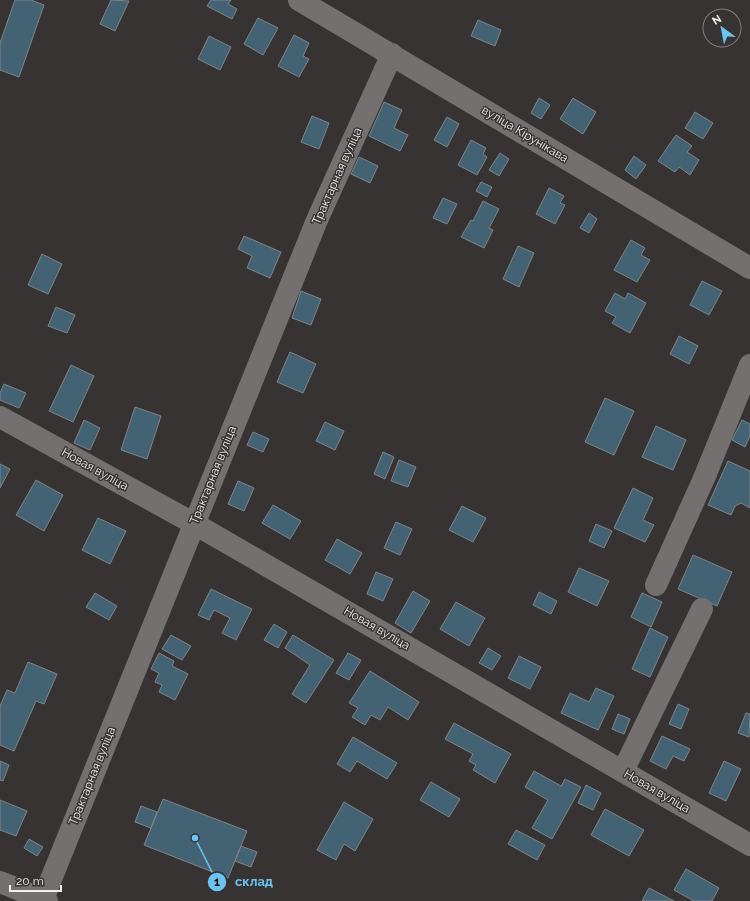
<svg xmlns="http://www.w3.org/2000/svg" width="750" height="901" viewBox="0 0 750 901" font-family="Raleway,sans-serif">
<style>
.building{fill:#436375;stroke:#818486}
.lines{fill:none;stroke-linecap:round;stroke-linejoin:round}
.minor{stroke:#73706f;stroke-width:22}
.labels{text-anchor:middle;stroke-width:3;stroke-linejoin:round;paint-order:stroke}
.street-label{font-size:12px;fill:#f2f0ef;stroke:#363332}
.leader{fill:none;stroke:#6cc3f2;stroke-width:1.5}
.callout-dot{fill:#6cc3f2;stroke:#363332;stroke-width:1.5}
.mark-label{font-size:12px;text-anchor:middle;font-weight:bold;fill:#111}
.callout-label{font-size:13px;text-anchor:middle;font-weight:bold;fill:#6cc3f2;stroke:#363332;stroke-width:3;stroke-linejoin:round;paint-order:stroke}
</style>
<rect width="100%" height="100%" fill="#363332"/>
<!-- building -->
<path class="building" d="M15,0H31L44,5L19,77L0,70V43Z
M111,0L129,1L115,31L100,24Z
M211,0H231L228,4L237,9L232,19L207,6Z
M258,18L278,28L263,55L244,44Z
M478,20L501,30L495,46L471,36Z
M294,35L309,43L303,56L309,59L299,77L278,66Z
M209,36L231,47L220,70L198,59Z
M539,98L550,105L541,119L531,113Z
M573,98L596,112L583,134L560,119Z
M384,102L402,110L394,128L408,135L400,151L369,136Z
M695,112L713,123L703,139L685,128Z
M312,116L329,123L319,149L301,142Z
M447,117L459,124L447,147L434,140Z
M676,135L692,146L687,152L699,160L690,175L679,167L675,172L658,161Z
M471,140L486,148L483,154L487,157L477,175L458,165Z
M500,153L509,159L499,176L489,170Z
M634,156L646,165L636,179L625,170Z
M359,157L378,166L370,183L351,174Z
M481,182L492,187L487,197L476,191Z
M549,188L564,196L560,203L565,205L555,224L536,214Z
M443,198L457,204L447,224L433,218Z
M483,201L499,209L489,228L493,230L484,248L461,237L471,220L473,221Z
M589,213L597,219L589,233L580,228Z
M244,236L281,252L270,278L247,268L252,256L238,249Z
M631,240L645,248L641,255L650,260L637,282L614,270Z
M518,246L534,253L519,287L503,279Z
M42,254L62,264L48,294L28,285Z
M702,281L722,291L709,315L690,305Z
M301,291L321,299L311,325L292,318Z
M615,293L625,299L628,293L646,303L630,333L612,323L616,317L605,311Z
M56,307L75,315L67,333L48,326Z
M679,336L698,346L689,364L670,354Z
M290,352L316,364L303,393L277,382Z
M71,365L94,376L73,422L49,411Z
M4,384L26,393L19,408L0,400V393Z
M605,398L634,411L614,455L585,442Z
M135,407L161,416L147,459L121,450Z
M84,420L100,428L90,450L74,443Z
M742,420L750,424V436L745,447L732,440Z
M325,422L344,431L335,450L316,441Z
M656,426L686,440L673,470L642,457Z
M253,432L269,439L263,452L247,445Z
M383,452L394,457L385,479L374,474Z
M399,460L416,467L408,487L391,481Z
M728,461L750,471V508L741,503L735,506L731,515L708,505Z
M0,464L10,469L0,488Z
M36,480L63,495L44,531L16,515Z
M238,481L254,488L244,511L228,504Z
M633,488L653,498L643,520L654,525L645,542L614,528Z
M273,505L301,521L290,539L262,523Z
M462,506L486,518L473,542L449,530Z
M98,518L126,531L110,564L82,550Z
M396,522L412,529L400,555L384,548Z
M596,524L612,531L604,548L589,541Z
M337,539L362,553L350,574L325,560Z
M693,555L732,572L717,606L678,589Z
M579,568L609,581L597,606L568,592Z
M376,572L393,579L383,601L367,594Z
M211,589L252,609L236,640L222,633L230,618L214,610L209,620L198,615Z
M413,591L430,601L411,633L395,623Z
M539,592L557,601L551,614L533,605Z
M95,593L117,606L109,620L86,607Z
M642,593L662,602L651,627L631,617Z
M456,602L485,618L469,646L440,629Z
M274,624L287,632L278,648L264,640Z
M650,628L668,637L650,677L632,669Z
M171,635L191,646L182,660L162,649Z
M293,635L334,660L306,703L292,694L310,665L285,648Z
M488,648L501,656L492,670L479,663Z
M159,653L174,661L172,666L188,674L175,700L159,692L162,685L155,682L159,673L151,669Z
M348,653L361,660L349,680L336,673Z
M519,656L541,667L530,689L508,678Z
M28,662L57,674L44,704L36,701L14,751L0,745V706L7,690L15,693Z
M370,671L419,702L408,720L388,707L380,720L371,715L365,725L352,717L358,708L349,703Z
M596,688L614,696L598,730L561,713L570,693L589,702Z
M678,704L689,709L681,729L669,724Z
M746,713L750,714L749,737L738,733Z
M618,714L630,719L624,734L612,729Z
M454,723L511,754L495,783L473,770L476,765L469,761L473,754L445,739Z
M662,736L690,749L684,761L673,756L666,769L650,761Z
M353,737L397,763L387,779L357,761L350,772L337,764Z
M0,761L9,765L3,781L0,780Z
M724,761L741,769L726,801L709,793Z
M534,771L561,786L565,779L581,787L552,839L532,828L548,800L525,787Z
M431,782L460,799L449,817L420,800Z
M586,785L601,793L593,810L578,803Z
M163,799L247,831L228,878L144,845Z
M0,800L27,811L16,836L0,830Z
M344,802L373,819L355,851L344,844L336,860L317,850Z
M141,806L157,812L151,828L135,822Z
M605,809L644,830L629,856L591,835Z
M516,830L545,845L537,860L508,844Z
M29,839L43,847L37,856L24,848Z
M241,846L257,852L251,867L235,861Z
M686,869L719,888L712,901H694L674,890Z
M649,888L674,901H642Z"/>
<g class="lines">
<!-- minor -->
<path class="minor" d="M299,0L750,268
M0,417L193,523L750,845
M656,585L705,476L750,365
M623,771L702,609
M0,882L47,901
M43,899L317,220L392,54"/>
</g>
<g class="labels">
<!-- street labels -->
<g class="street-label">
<text transform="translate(525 134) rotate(31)" y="4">вуліца Кірунікава</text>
<text transform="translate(337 176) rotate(-66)" y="4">Трактарная вуліца</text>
<text transform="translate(95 469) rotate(29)" y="4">Новая вуліца</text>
<text transform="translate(213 475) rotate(-68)" y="4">Трактарная вуліца</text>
<text transform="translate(377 628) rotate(30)" y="4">Новая вуліца</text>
<text transform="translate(92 776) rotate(-68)" y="4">Трактарная вуліца</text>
<text transform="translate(657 791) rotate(30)" y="4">Новая вуліца</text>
</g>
</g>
<!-- callouts -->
<path class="leader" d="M195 838L217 882"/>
<g class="callout-dot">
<circle cx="195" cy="838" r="4"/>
<circle cx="217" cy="882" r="10"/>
</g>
<g class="mark-label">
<text x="217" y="886">1</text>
</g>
<g class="callout-label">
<text x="254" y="886">склад</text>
</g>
<!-- north arrow -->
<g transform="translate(722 28) rotate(328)"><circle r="19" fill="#363332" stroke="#817f7e"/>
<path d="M0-3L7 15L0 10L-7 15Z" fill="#6cc3f2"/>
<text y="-6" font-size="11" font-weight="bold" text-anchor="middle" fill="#f2f0ef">N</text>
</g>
<!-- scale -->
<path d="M10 885v6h51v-6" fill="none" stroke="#f2f0ef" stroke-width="2"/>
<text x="16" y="885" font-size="12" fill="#f2f0ef" stroke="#363332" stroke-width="3" paint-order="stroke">20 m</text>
</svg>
